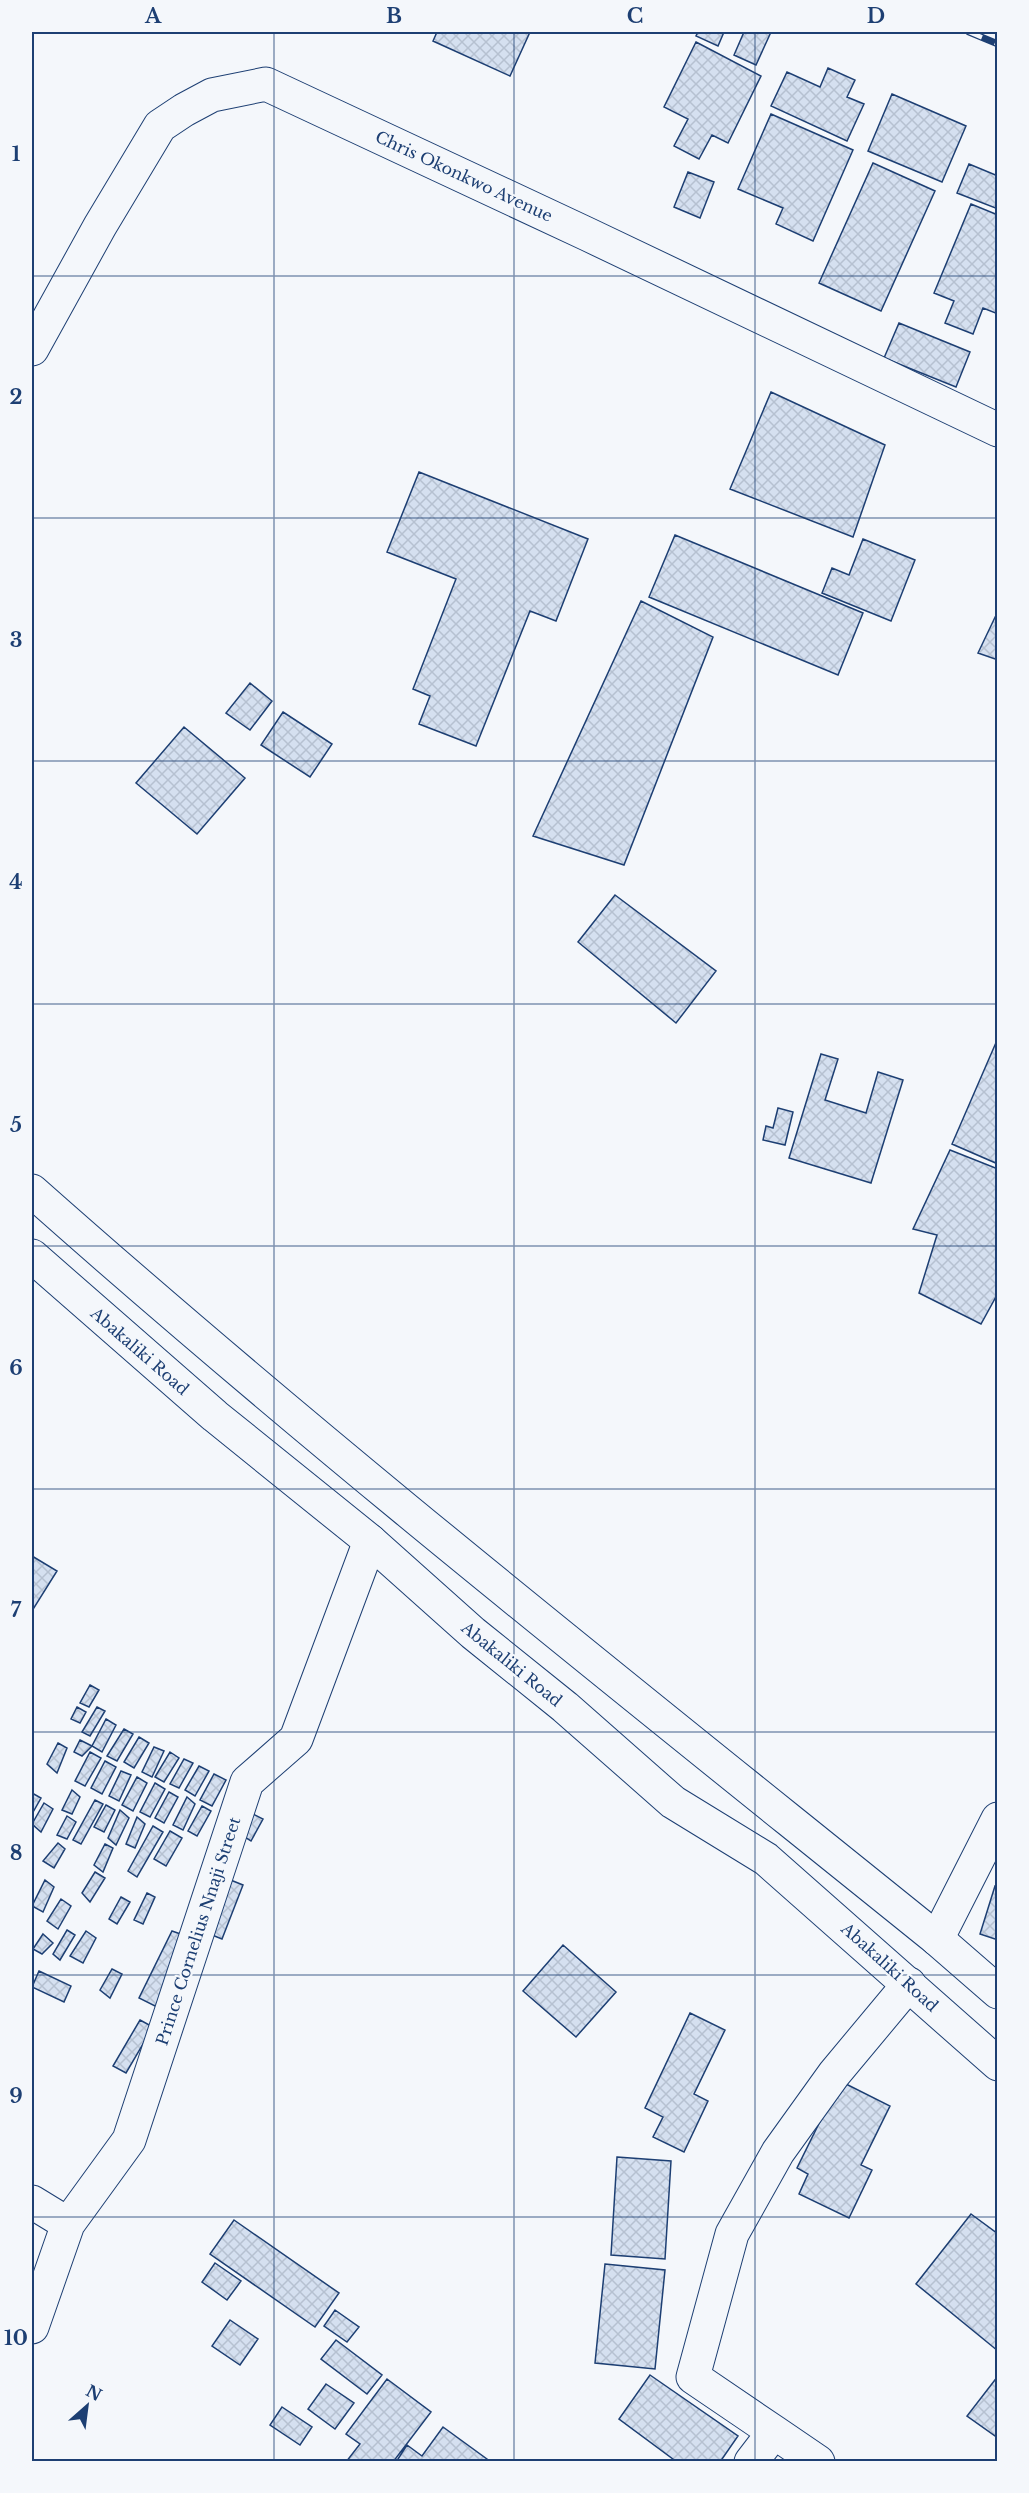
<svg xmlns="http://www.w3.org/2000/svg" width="1029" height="2493" viewBox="0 0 1029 2493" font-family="'Libre Baskerville',serif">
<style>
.building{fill:url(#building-cross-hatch);stroke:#1d3f73;stroke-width:1.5}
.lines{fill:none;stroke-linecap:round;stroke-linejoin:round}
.minor-casing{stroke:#1d3f73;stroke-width:35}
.highway-casing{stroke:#1d3f73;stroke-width:35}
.minor{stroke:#f4f7fb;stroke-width:33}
.highway{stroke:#f4f7fb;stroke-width:33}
.rail-casing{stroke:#1d3f73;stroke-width:7}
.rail{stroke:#f4f7fb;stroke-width:4.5;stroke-dasharray:14;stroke-linecap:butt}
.grid{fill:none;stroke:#1d3f73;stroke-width:1.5;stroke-opacity:0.55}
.labels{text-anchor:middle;stroke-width:4.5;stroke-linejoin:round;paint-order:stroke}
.street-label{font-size:16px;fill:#1d3f73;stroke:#f4f7fb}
.neatline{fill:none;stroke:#1d3f73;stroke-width:2}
.grid-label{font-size:20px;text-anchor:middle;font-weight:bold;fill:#1d3f73}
</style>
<defs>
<pattern id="building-cross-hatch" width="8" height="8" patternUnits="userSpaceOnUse" patternTransform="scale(1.5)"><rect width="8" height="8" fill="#d5e0f0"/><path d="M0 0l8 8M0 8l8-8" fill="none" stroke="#b6c1d1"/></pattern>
</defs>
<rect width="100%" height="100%" fill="#f4f7fb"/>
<!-- building -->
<path class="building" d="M437,32H530L510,76L433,41Z
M698,32H724L718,46L696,36Z
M744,32H771L756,65L734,55Z
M696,42L761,76L728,143L712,135L699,159L674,146L688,119L664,107Z
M828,68L855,80L847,97L864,104L847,141L771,106L787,72L820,87Z
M892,94L966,126L942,182L868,151Z
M771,114L853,150L813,241L776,224L783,208L738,189Z
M873,163L935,191L881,311L819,283Z
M969,164L998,176V209L957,193Z
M688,172L714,182L700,218L674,207Z
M971,204L998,215V314L983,308L973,334L945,323L954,301L934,293Z
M899,323L970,352L956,387L884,358Z
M771,392L885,445L853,537L730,489Z
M419,472L588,539L556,621L530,611L476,746L419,724L430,696L413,689L456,579L387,552Z
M675,535L863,613L838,675L649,597Z
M863,539L915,560L891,621L822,593L832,568L849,575Z
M641,601L713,637L624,865L533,836Z
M998,611V660L978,653Z
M250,683L272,701L250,730L226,713Z
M283,712L332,744L310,777L261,745Z
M184,727L245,778L197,834L136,783Z
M615,895L716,971L676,1023L578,942Z
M998,1038V1164L952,1144Z
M821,1054L838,1059L825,1100L866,1113L878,1072L903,1080L871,1183L789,1158Z
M778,1108L793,1112L785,1145L763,1140L766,1126L773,1128Z
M950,1150L998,1169V1293L981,1324L919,1293L937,1235L913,1229Z
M32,1556L57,1571L32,1611Z
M90,1685L99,1690L89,1707L80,1703Z
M77,1707L86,1712L80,1723L71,1719Z
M97,1707L105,1711L90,1736L82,1732Z
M106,1719L116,1725L102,1752L92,1746Z
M124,1729L133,1734L117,1761L107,1756Z
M139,1737L149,1743L134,1768L124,1762Z
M80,1740L92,1746L82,1756L74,1752Z
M58,1743L67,1748L57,1773L47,1764Z
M154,1747L164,1751L152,1777L142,1772Z
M90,1752L101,1758L85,1786L75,1781Z
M170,1752L179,1758L164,1782L155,1777Z
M184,1759L193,1763L179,1788L170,1784Z
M105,1761L116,1767L102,1794L91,1788Z
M199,1766L209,1771L195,1796L185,1790Z
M121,1771L131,1775L119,1801L109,1796Z
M214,1774L226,1780L212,1806L200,1800Z
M137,1777L147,1783L133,1811L122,1805Z
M155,1783L165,1789L150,1817L140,1812Z
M72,1790L80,1797L72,1814L62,1810Z
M169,1792L178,1797L164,1823L155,1818Z
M32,1793L41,1798L32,1814Z
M187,1797L195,1804L183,1830L173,1825Z
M95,1800L103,1804L81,1844L73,1840Z
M44,1803L53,1809L41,1832L32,1824Z
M106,1805L115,1810L104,1832L94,1827Z
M202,1806L211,1811L197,1836L188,1831Z
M120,1810L129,1818L116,1845L108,1838Z
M247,1811L263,1819L251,1841L235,1831Z
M67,1816L76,1822L67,1839L57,1835Z
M137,1817L145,1824L135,1848L126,1844Z
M153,1826L163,1832L137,1877L128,1871Z
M170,1831L182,1838L166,1866L154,1859Z
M58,1843L65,1849L54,1868L43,1861Z
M105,1844L113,1848L103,1872L94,1865Z
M95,1872L105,1878L90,1902L82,1893Z
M223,1877L243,1885L222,1939L202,1931Z
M45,1880L54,1887L43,1912L32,1906Z
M995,1886L998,1887V1940L980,1934Z
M147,1893L155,1897L143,1924L134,1920Z
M121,1897L130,1902L117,1924L109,1919Z
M61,1899L71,1906L58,1929L47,1921Z
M67,1930L75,1935L60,1960L53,1954Z
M86,1931L96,1938L83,1963L70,1956Z
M172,1931L189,1937L157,2007L139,1998Z
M43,1934L53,1943L42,1954L33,1949Z
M563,1945L616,1992L576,2037L523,1991Z
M112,1969L122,1974L110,1998L100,1990Z
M39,1971L71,1986L64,2002L32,1987Z
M690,2013L725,2030L694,2094L708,2101L684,2152L653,2137L663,2117L645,2108Z
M140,2020L153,2027L126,2073L113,2066Z
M840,2081L890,2106L861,2165L872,2170L849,2218L799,2194L808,2174L797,2168Z
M617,2157L671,2161L665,2259L611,2255Z
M971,2214L998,2234V2351L916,2284Z
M234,2220L339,2293L315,2327L210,2254Z
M215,2263L241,2281L227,2300L202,2282Z
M605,2264L665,2270L655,2369L595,2363Z
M335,2310L359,2327L347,2342L324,2326Z
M230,2320L258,2339L240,2365L212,2346Z
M336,2340L382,2375L367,2394L321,2359Z
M650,2375L738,2436L720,2462H677L619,2419Z
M998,2376V2438L967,2416Z
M387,2379L431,2412L393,2462H346L360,2444L346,2434Z
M326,2384L354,2403L335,2429L308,2409Z
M282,2407L312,2427L300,2445L270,2425Z
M443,2427L491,2462H396L407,2445L422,2456Z"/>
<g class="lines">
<defs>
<path id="minor" d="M32,349L100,226L160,126L184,110L212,95L266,84L587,234L998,430
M937,1939L998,1819
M32,2202L68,2224
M32,2327L68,2224L129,2140L247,1782L296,1739L370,1541
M774,2432L818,2462
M751,2462L774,2432L693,2377L732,2234L778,2152L834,2074L909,1984"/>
<path id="highway" d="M32,1191C325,1451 632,1693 937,1939L998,1992
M32,1256L215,1416L370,1541L473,1633L565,1707L673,1802L766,1859L998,2064"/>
</defs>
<!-- minor casing -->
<use href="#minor" class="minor-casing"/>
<!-- highway casing -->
<use href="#highway" class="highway-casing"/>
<!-- minor -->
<use href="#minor" class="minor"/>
<!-- highway -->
<use href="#highway" class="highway"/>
<defs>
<path id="rail" d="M969,32L998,44"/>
</defs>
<!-- rail casing -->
<use href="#rail" class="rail-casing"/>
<!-- rail -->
<use href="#rail" class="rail"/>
</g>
<!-- grid -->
<path class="grid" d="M274,32V2462M514,32V2462M755,32V2462M32,276H998M32,518H998M32,761H998M32,1004H998M32,1246H998M32,1489H998M32,1732H998M32,1975H998M32,2217H998"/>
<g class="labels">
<!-- street labels -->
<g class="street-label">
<text transform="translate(464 176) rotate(25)" y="6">Chris Okonkwo Avenue</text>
<text transform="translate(140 1351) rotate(41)" y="6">Abakaliki Road</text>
<text transform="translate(512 1664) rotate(39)" y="6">Abakaliki Road</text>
<text transform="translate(198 1931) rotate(-72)" y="6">Prince Cornelius Nnaji Street</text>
<text transform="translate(890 1967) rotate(42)" y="6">Abakaliki Road</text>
</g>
</g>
<!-- border -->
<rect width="1029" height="2493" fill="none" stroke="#f4f7fb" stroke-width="66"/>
<!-- north arrow -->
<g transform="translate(87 2406) rotate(28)" stroke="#f4f7fb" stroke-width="4.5" paint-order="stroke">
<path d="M0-4.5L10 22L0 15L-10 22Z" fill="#1d3f73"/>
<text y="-9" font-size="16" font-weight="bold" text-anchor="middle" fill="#1d3f73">N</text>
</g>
<rect x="33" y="33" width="963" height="2427" class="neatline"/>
<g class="grid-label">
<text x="153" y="23">A</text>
<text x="394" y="23">B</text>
<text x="635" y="23">C</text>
<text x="876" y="23">D</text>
<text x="16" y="161">1</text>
<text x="16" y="404">2</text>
<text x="16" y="647">3</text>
<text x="16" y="889">4</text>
<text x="16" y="1132">5</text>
<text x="16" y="1375">6</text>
<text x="16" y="1617">7</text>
<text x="16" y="1860">8</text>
<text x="16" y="2103">9</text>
<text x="16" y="2345">10</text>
</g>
</svg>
